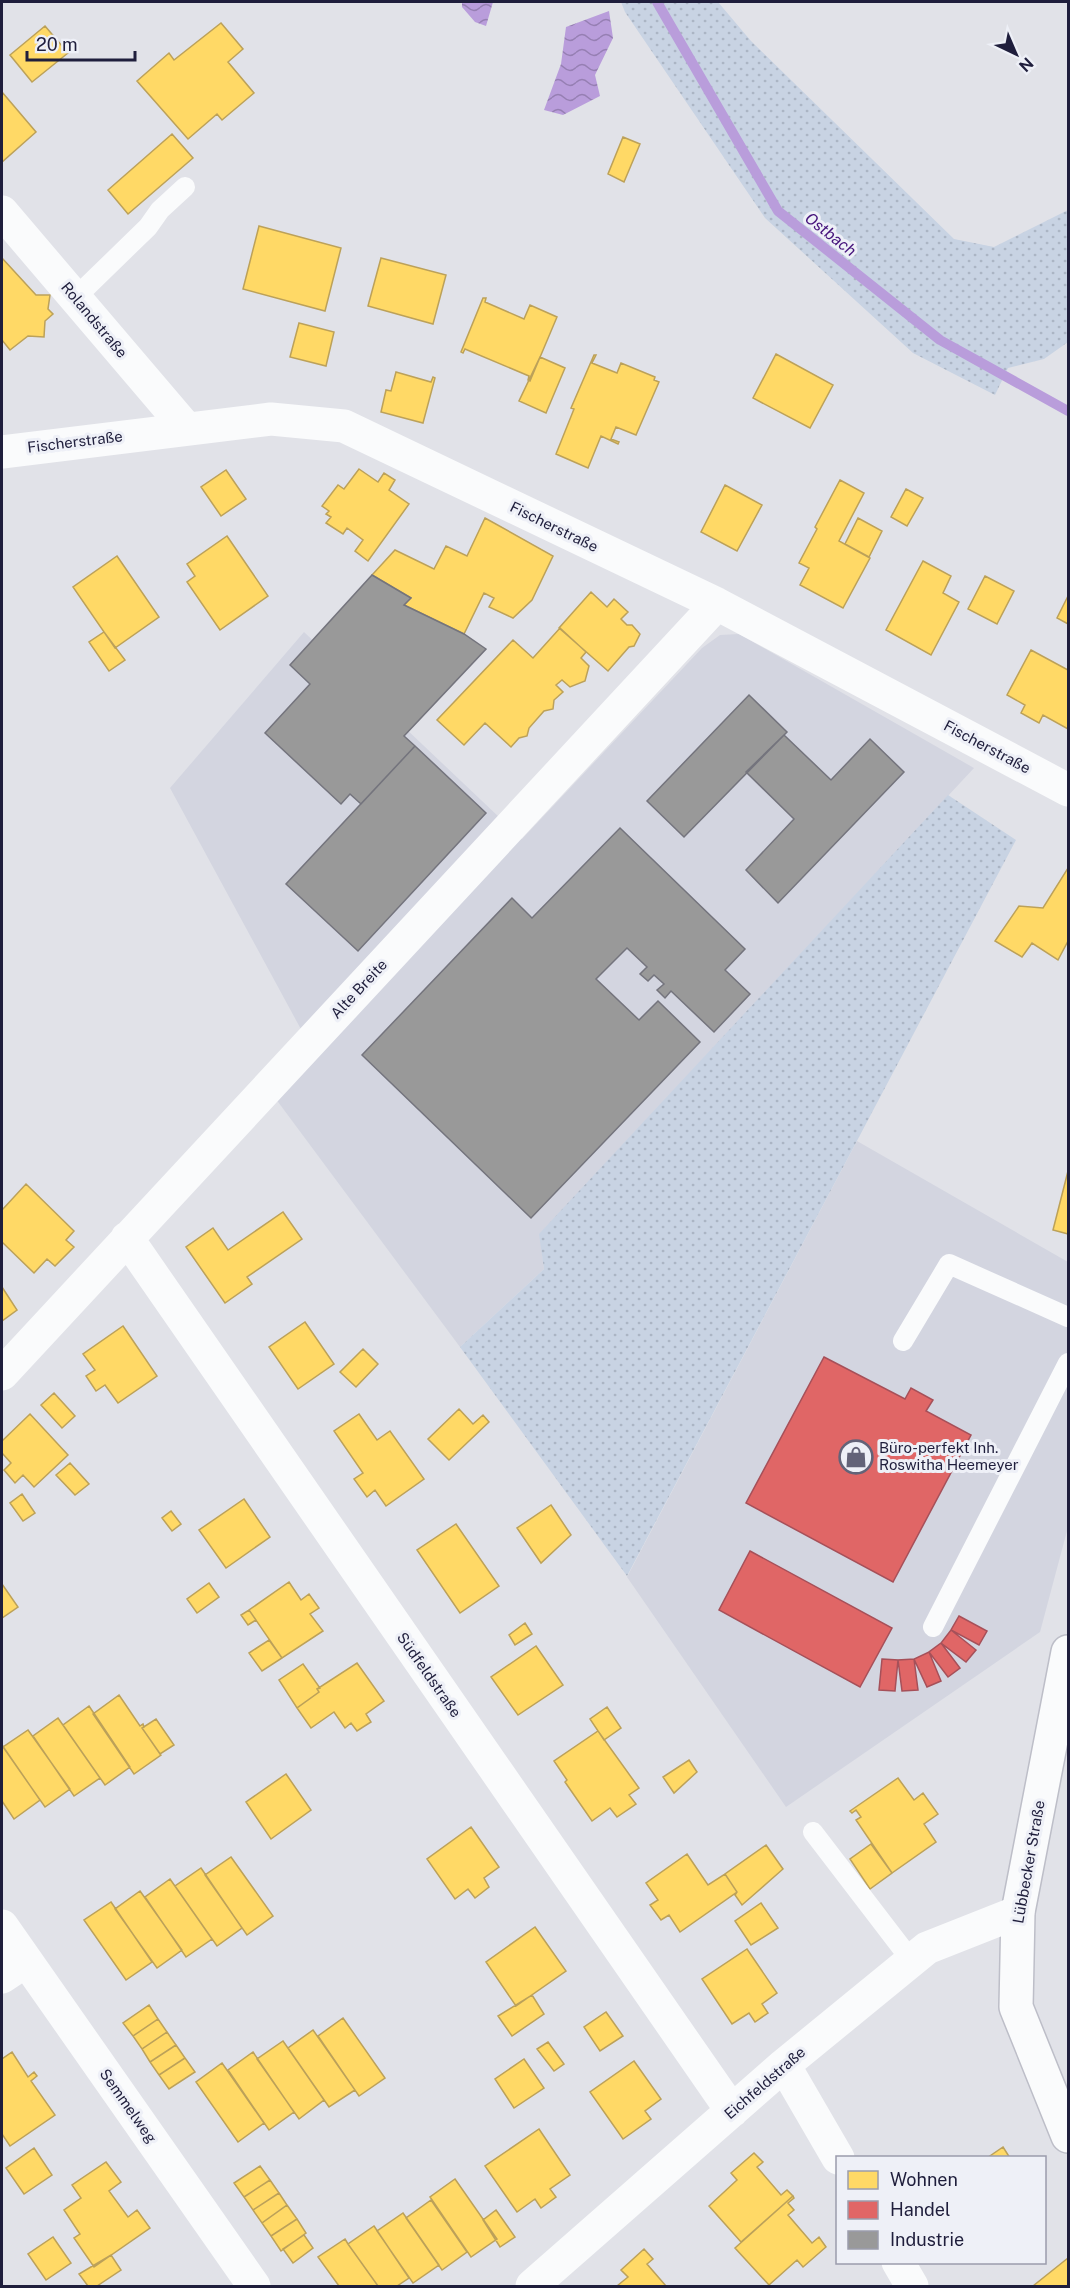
<svg xmlns="http://www.w3.org/2000/svg" width="1070" height="2288" viewBox="0 0 1070 2288" font-family="'Public Sans',sans-serif">
<style>
.built{fill:#d3d5e0}
.grass{fill:url(#grass-dots)}
.water{fill:url(#water-waves)}
.homes{fill:#ffd966;stroke:#bca159;stroke-width:1.5}
.shops{fill:#e06666;stroke:#a65059;stroke-width:1.5}
.industry{fill:#999;stroke:#74747d;stroke-width:1.5}
.lines{fill:none;stroke-linecap:round;stroke-linejoin:round}
.stream{stroke:#b99ddb;stroke-width:10}
.secondary-casing{stroke:#bdbec8;stroke-width:36}
.lane{stroke:#fafbfc;stroke-width:20}
.street{stroke:#fafbfc;stroke-width:33}
.secondary{stroke:#fafbfc;stroke-width:33}
.labels{text-anchor:middle;stroke-width:6;stroke-linejoin:round;paint-order:stroke}
.street-label{font-size:15px;fill:#1f1e3c;stroke:#eef0f7}
.poi-label{font-size:15px;fill:#1f1e3c;stroke:#eef0f7;text-anchor:start}
.water-label{font-size:16px;font-style:italic;fill:#46147c;stroke:#eef0f7}
</style>
<defs>
<pattern id="grass-dots" width="8" height="8" patternUnits="userSpaceOnUse" patternTransform="scale(1.5)"><rect width="8" height="8" fill="#c8d3e3"/><path d="M2 2h.1M6 6h.1" fill="none" stroke="#abb5c4" stroke-width="1.8" stroke-linecap="round"/></pattern>
<pattern id="water-waves" width="16" height="10" patternUnits="userSpaceOnUse" patternTransform="scale(1.5)"><rect width="16" height="10" fill="#b99ddb"/><path d="M0 5q4-4 8 0t8 0" fill="none" stroke="#967fb3"/></pattern>
</defs>
<rect width="100%" height="100%" fill="#e1e2e8"/>
<!-- built -->
<path class="built" d="M304,632L522,839L702,648L720,635L739,634L974,768L540,1234L544,1269L460,1347L264,1083L303,1033L170,788Z
M857,1141L1068,1262V1527L1040,1632L786,1807L627,1577Z"/>
<!-- grass -->
<path class="grass" d="M621,2H718L751,41L954,239L994,247L1068,210V342L1044,359L1008,368L995,395L913,353L765,218L625,12Z
M948,795L1016,840L627,1576L460,1347L544,1269L539,1234Z"/>
<!-- water -->
<path class="water" d="M462,2H493L486,26L475,22L462,7Z
M609,11L613,38L595,75L600,96L563,115L544,110L561,64L566,27Z"/>
<!-- homes -->
<path class="homes" d="M221,23L243,49L228,62L254,93L222,120L217,114L188,139L137,81L169,53L174,60Z
M45,26L68,53L32,82L10,55Z
M2,92L36,132L2,162Z
M172,134L193,158L128,214L108,190Z
M623,137L640,144L624,182L608,174Z
M259,226L341,248L325,311L243,289Z
M2,258L36,295H50L48,309L53,314L45,321L44,337L28,336L10,350L2,340Z
M381,258L446,275L433,324L368,306Z
M483,298H486L485,302L524,319L530,305L557,317L530,381L528,380L529,376L465,349L463,353L461,352Z
M299,323L334,332L326,366L290,357Z
M776,354L833,385L810,428L753,398Z
M594,355H596L592,363L617,373L621,363L655,377L654,380L659,382L636,435L616,427L611,439L619,442L618,444L601,436L588,468L556,454L574,409L571,408Z
M540,357L565,368L546,413L519,401Z
M396,372L431,382L433,377L435,378L423,423L381,412L386,390L391,391Z
M359,469L378,482L384,473L395,480L389,490L409,504L368,561L355,551L363,540L347,528L343,534L326,523L331,517L326,514L329,511L322,506L338,485L344,489Z
M226,470L246,499L221,516L201,487Z
M840,480L864,493L839,541L870,558L843,608L800,585L809,568L799,563L817,529L815,527Z
M725,485L762,505L737,551L701,532Z
M906,489L923,498L907,526L891,517Z
M485,518L553,556L532,600L513,618L489,607L494,598L484,593L464,634L404,605L411,598L372,575L395,550L434,569L446,546L467,556Z
M858,518L882,531L869,557L845,544Z
M227,536L268,596L220,630L187,582L195,576L187,564Z
M117,556L159,617L115,648L73,587Z
M923,561L951,576L943,593L959,602L931,655L886,630Z
M985,576L1014,591L997,624L968,609Z
M591,592L607,607L614,599L628,612L621,619L627,625H632L640,634L634,646L629,647L608,671L559,628Z
M1068,596V624L1057,618Z
M560,628L586,652L581,658L589,666L585,681L570,687L562,680L556,685L563,692L554,700L553,709L544,711L529,728L527,736L519,738L511,747L485,723L464,745L437,720L513,640L533,658Z
M104,632L125,660L109,671L89,642Z
M1031,650L1068,670V729L1043,715L1039,723L1021,713L1025,705L1007,695Z
M1068,868V941L1058,960L1032,943L1022,957L995,941L1019,906L1043,908Z
M1068,1171V1234L1053,1230Z
M26,1184L74,1231L66,1240L74,1247L55,1266L47,1259L34,1273L2,1242V1210Z
M283,1212L302,1239L247,1277L252,1284L225,1303L186,1247L213,1228L228,1250Z
M2,1287L17,1310L2,1321Z
M305,1322L334,1364L298,1389L269,1347Z
M123,1326L157,1376L118,1403L105,1385L96,1391L86,1376L95,1370L83,1354Z
M363,1349L378,1364L356,1387L340,1372Z
M54,1393L75,1416L62,1428L41,1405Z
M459,1409L473,1424L483,1415L489,1422L449,1460L428,1439Z
M30,1414L68,1455L34,1487L23,1475L15,1483L4,1470L11,1463L2,1453V1441Z
M359,1414L377,1440L390,1431L424,1479L386,1506L375,1490L367,1497L354,1479L363,1473L334,1431Z
M70,1463L89,1484L75,1495L56,1475Z
M22,1494L35,1513L23,1521L10,1503Z
M244,1499L270,1537L226,1568L199,1530Z
M551,1505L571,1535L541,1563L517,1528Z
M171,1511L181,1524L172,1531L162,1518Z
M456,1524L499,1586L460,1613L417,1550Z
M289,1582L301,1600L309,1594L319,1608L310,1614L323,1631L282,1658L249,1610Z
M209,1583L219,1597L197,1613L187,1599Z
M2,1584L18,1607L2,1618Z
M249,1610L256,1620L248,1625L241,1615Z
M525,1623L532,1634L515,1645L509,1635Z
M269,1640L282,1658L262,1671L249,1653Z
M536,1646L563,1685L518,1715L491,1677Z
M357,1663L384,1701L366,1714L371,1722L357,1731L351,1723L345,1728L334,1712L311,1728L297,1708L319,1692L317,1689Z
M303,1664L320,1688L317,1689L319,1692L297,1708L279,1680Z
M119,1695L140,1726L143,1724L144,1727L142,1728L161,1755L134,1774L93,1714Z
M89,1706L130,1767L105,1785L63,1725Z
M607,1707L621,1728L604,1740L590,1719Z
M58,1718L100,1778L74,1796L33,1736Z
M156,1719L174,1745L160,1754L142,1728Z
M28,1730L70,1789L45,1807L3,1747Z
M598,1731L639,1788L629,1795L636,1804L617,1817L610,1808L592,1821L565,1782L567,1780L554,1761Z
M2,1745L40,1800L14,1819L2,1801Z
M689,1760L697,1772L674,1793L663,1777Z
M286,1774L311,1810L271,1839L246,1802Z
M898,1778L914,1800L923,1793L938,1814L924,1824L936,1842L892,1873L856,1820L861,1817L856,1810L852,1813L850,1811Z
M471,1827L499,1867L484,1878L489,1887L475,1898L468,1889L455,1899L427,1859Z
M871,1844L892,1873L870,1889L850,1859Z
M766,1845L783,1869L742,1905L735,1895L737,1892L725,1874Z
M687,1854L708,1885L725,1874L737,1892L680,1932L669,1915L661,1920L650,1905L658,1900L646,1883Z
M231,1857L273,1916L247,1935L205,1875Z
M201,1868L242,1928L217,1946L175,1886Z
M170,1879L212,1939L186,1957L145,1897Z
M140,1891L182,1950L157,1968L115,1909Z
M111,1902L152,1962L126,1980L84,1920Z
M761,1903L778,1928L751,1945L735,1921Z
M535,1927L566,1971L516,2006L486,1962Z
M747,1949L777,1993L762,2004L768,2013L755,2022L749,2013L732,2024L702,1979Z
M532,1995L544,2014L512,2036L498,2016Z
M149,2005L158,2019L133,2036L123,2023Z
M606,2012L623,2036L600,2051L584,2027Z
M343,2018L385,2078L359,2096L318,2036Z
M158,2019L167,2032L142,2049L133,2036Z
M313,2030L355,2090L329,2107L288,2048Z
M167,2032L176,2045L150,2062L142,2049Z
M283,2041L324,2100L299,2119L257,2059Z
M548,2042L564,2064L554,2071L537,2049Z
M176,2045L185,2058L159,2075L150,2062Z
M12,2052L28,2077L34,2072L37,2076L31,2081L55,2115L10,2146L2,2134V2059Z
M253,2052L294,2112L269,2130L228,2070Z
M185,2058L195,2072L169,2089L159,2075Z
M524,2059L544,2088L514,2108L495,2079Z
M634,2061L661,2099L645,2111L651,2119L623,2139L590,2092Z
M222,2063L264,2123L238,2142L196,2082Z
M539,2129L570,2175L550,2189L556,2197L541,2208L535,2199L517,2212L485,2166Z
M1003,2147L1010,2158H987Z
M34,2148L52,2175L24,2194L6,2168Z
M754,2153L763,2162L757,2167L781,2195L787,2190L793,2196L741,2242L709,2206L737,2180L731,2173Z
M106,2162L121,2182L109,2191L128,2217L137,2210L150,2228L94,2267L74,2238L80,2234L64,2210L81,2198L72,2185Z
M260,2166L270,2180L244,2197L234,2183Z
M455,2179L497,2239L471,2257L430,2197Z
M270,2180L279,2193L253,2210L244,2197Z
M279,2193L287,2205L262,2223L253,2210Z
M793,2196L794,2198L788,2203L794,2210L788,2215L812,2243L819,2237L826,2247L803,2267L797,2260L769,2285L735,2248Z
M431,2200L467,2252L442,2270L406,2218Z
M287,2205L297,2219L271,2236L262,2223Z
M496,2210L515,2237L500,2247L483,2220Z
M403,2213L439,2265L413,2283L377,2231Z
M297,2219L306,2233L281,2251L271,2236Z
M374,2226L409,2278L397,2286H378L348,2244Z
M304,2235L313,2248L293,2263L283,2249Z
M53,2237L71,2263L46,2280L28,2254Z
M345,2239L348,2244L378,2286H339L318,2257Z
M644,2249L653,2259L647,2264L666,2286H617L628,2277L621,2270Z
M111,2255L121,2270L97,2286H88L79,2274Z
M1068,2258V2286H1033Z"/>
<!-- shops -->
<path class="shops" d="M824,1357L905,1399L911,1388L933,1400L926,1411L971,1435L893,1582L746,1503Z
M750,1551L892,1628L860,1687L719,1610Z
M959,1616L987,1631L979,1645L951,1630Z
M951,1630L976,1650L966,1662L941,1643Z
M941,1643L960,1668L948,1677L929,1652Z
M929,1652L941,1681L927,1687L914,1659Z
M882,1659L898,1660L895,1691L879,1690Z
M914,1659L918,1690L902,1691L898,1660Z"/>
<!-- industry -->
<path class="industry" d="M372,575L411,598L404,605L464,634L486,649L404,736L415,746L361,804L350,794L341,804L265,733L310,684L290,665Z
M749,695L787,732L684,837L647,801Z
M784,735L831,780L870,739L904,772L778,903L746,870L794,819L746,772Z
M415,746L486,813L358,951L286,884Z
M620,828L745,949L725,970L750,994L714,1032L671,991L665,998L657,990L664,984L654,975L648,981L640,974L647,967L627,948L596,979L639,1020L658,1001L700,1042L531,1218L362,1055L512,898L532,918Z"/>
<g class="lines">
<!-- stream -->
<path class="stream" d="M657,2L778,211L940,340L1068,411"/>
<defs>
<path id="secondary" d="M1068,1652L1018,1912L1016,2007L1068,2136"/>
</defs>
<!-- secondary casing -->
<use href="#secondary" class="secondary-casing"/>
<!-- lane -->
<path class="lane" d="M75,298L148,227L160,210L185,187
M903,1341L949,1264L1068,1317
M933,1627L1068,1363
M813,1832L911,1960"/>
<!-- street -->
<path class="street" d="M2,212L186,428
M2,452L271,419L344,426L717,604L1068,790
M127,1238L732,2111
M2,1374L717,604
M2,1926L254,2286
M2,1977L26,1961
M784,2065L838,2158
M898,2262L912,2286
M532,2286L784,2065L927,1948L1018,1912"/>
<!-- secondary -->
<use href="#secondary" class="secondary"/>
</g>
<!-- icons -->
<defs>
<symbol id="shop-ring" viewBox="-11 -11 22 22"><circle r="9.5" fill="#eef0f7" stroke="#636378" stroke-width="1.5"/><path d="M-5-2.5h2.3a2.7 3.5 0 0 1 5.4 0H5L5.5 6h-11ZM-1.5-2.5h3a1.5 2.3 0 0 0-3 0Z" fill="#636378"/></symbol>
</defs>
<g fill-rule="evenodd">
<use href="#shop-ring" x="837" y="1438" width="38" height="38"/>
</g>
<g class="labels">
<!-- street labels -->
<g class="street-label">
<text transform="translate(94 320) rotate(50)" y="5">Rolandstraße</text>
<text transform="translate(75 442) rotate(-7)" y="5">Fischerstraße</text>
<text transform="translate(554 527) rotate(26)" y="5">Fischerstraße</text>
<text transform="translate(987 747) rotate(28)" y="5">Fischerstraße</text>
<text transform="translate(359 989) rotate(-47)" y="5">Alte Breite</text>
<text transform="translate(429 1675) rotate(55)" y="5">Südfeldstraße</text>
<text transform="translate(1029 1862) rotate(-80)" y="5">Lübbecker Straße</text>
<text transform="translate(765 2083) rotate(-41)" y="5">Eichfeldstraße</text>
<text transform="translate(128 2106) rotate(55)" y="5">Semmelweg</text>
</g>
<!-- poi labels -->
<g class="poi-label">
<text x="879" y="1453">Büro-perfekt Inh.<tspan x="879" dy="17">Roswitha Heemeyer</tspan></text>
</g>
<!-- water labels -->
<g class="water-label">
<text transform="translate(831 234) rotate(38)" y="6">Ostbach</text>
</g>
</g>
<!-- border -->
<rect width="1070" height="2288" fill="none" stroke="#1f1e3c" stroke-width="6"/>
<!-- legend -->
<rect x="836" y="2156" width="210" height="108" fill="#eef0f7" stroke="#9b9cac" stroke-width="1.5"/>
<rect x="848" y="2171" width="30" height="18" fill="#ffd966" stroke="#9b9cac" stroke-width="1.5"/>
<text x="890" y="2186" font-size="18" fill="#1f1e3c">Wohnen</text>
<rect x="848" y="2201" width="30" height="18" fill="#e06666" stroke="#9b9cac" stroke-width="1.5"/>
<text x="890" y="2216" font-size="18" fill="#1f1e3c">Handel</text>
<rect x="848" y="2231" width="30" height="18" fill="#999999" stroke="#9b9cac" stroke-width="1.5"/>
<text x="890" y="2246" font-size="18" fill="#1f1e3c">Industrie</text>
<!-- north arrow -->
<g transform="translate(1016 54) rotate(136)" stroke="#eef0f7" stroke-width="4.5" paint-order="stroke">
<path d="M0-4.5L10 22L0 15L-10 22Z" fill="#1f1e3c"/>
<text y="-9" font-size="16" font-weight="bold" text-anchor="middle" fill="#1f1e3c">N</text>
</g>
<!-- scale -->
<path d="M27 51v9h108v-9" fill="none" stroke="#1f1e3c" stroke-width="3"/>
<text x="36" y="51" font-size="18" fill="#1f1e3c" stroke="#eef0f7" stroke-width="4.5" paint-order="stroke">20 m</text>
</svg>
